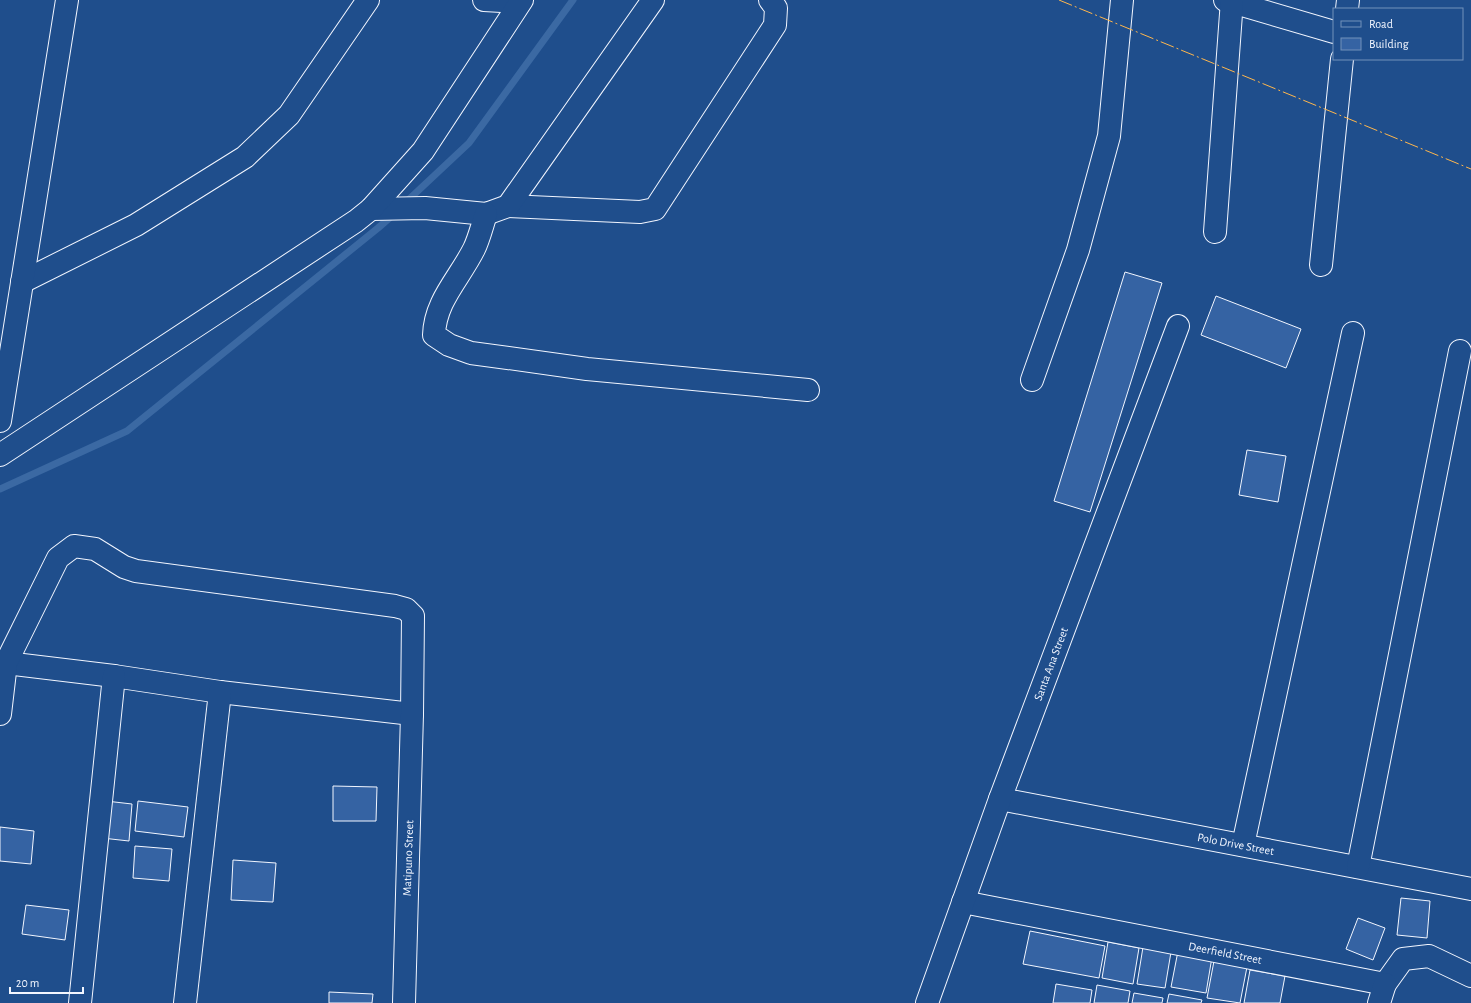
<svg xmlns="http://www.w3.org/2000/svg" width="1471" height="1003" viewBox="0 0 1471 1003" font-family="'Alegreya Sans',sans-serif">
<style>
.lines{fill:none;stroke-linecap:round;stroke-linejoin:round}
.stream{stroke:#3b69a3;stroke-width:7}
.building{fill:#3563a3;stroke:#f2f6ff}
.minor-casing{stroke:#f2f6ff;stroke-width:24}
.minor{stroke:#1f4e8c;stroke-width:22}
.power{stroke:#ffb74d;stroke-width:1;stroke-dasharray:14 3 2 3;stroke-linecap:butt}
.labels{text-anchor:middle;stroke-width:3;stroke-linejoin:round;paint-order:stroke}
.street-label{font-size:12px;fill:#f2f6ff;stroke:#1f4e8c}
</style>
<rect width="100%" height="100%" fill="#1f4e8c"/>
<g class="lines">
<!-- stream -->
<path class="stream" d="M405,203L469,143L573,0
M0,489L127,431L378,228L394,214"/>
</g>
<!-- building -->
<path class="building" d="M1125,272L1162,283L1090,512L1054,501Z
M1216,296L1301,329L1286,368L1201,335Z
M1247,450L1286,456L1278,502L1239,495Z
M333,786L377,787L376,821H333Z
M106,801L132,804L129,841L102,838Z
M138,801L188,807L184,837L135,831Z
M0,827L34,831L31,864L0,861Z
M135,846L172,849L169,881L133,878Z
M233,860L276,863L273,902L231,900Z
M1401,898L1430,901L1427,938L1397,935Z
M26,905L69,910L65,940L22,934Z
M1358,918L1385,928L1373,960L1346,949Z
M1030,931L1105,946L1099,978L1023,964Z
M1108,942L1139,948L1133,984L1102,978Z
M1143,947L1171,952L1165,988L1137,984Z
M1178,951L1212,957L1206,993L1171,987Z
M1214,961L1247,967L1240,1003L1207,998Z
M1250,970L1285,976L1280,1003H1244Z
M1056,984L1092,990L1090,1003H1053Z
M1097,985L1130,991L1128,1003H1094Z
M329,992L373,994L372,1003H329Z
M1134,993L1163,998L1162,1003H1132Z
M1169,994L1202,1000L1201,1003H1167Z"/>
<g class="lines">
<defs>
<g id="minor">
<path d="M484,0L520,2"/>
<path d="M1225,0L1334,32"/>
<path d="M1347,9L1348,0"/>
<path d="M508,206L640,212L655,209L775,25L776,8L770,0"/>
<path d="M371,209L425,208L486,214L508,206L653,0"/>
<path d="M486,214C482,226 479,239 474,249C459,279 435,301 434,335L449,345L471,353L508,358L587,369L808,390"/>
<path d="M1215,232L1232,0"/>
<path d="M1321,265L1342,59"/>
<path d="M22,282L136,225L245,157L289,115L368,0"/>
<path d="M1032,380L1078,250L1109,136L1122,0"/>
<path d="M0,421L67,0"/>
<path d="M0,455L356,221L371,209L423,151L522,0"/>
<path d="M6,663L114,676L220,692L412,714"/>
<path d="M0,714L6,663L58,558L74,546L95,549L124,567L136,571L395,606L406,609L413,616L412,714L404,1003"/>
<path id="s1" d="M1000,799L1471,889"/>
<path d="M1243,845L1353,333"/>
<path d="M1358,867L1460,351"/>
<path id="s2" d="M963,902L1385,984L1403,959L1429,956L1471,976"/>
<path d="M80,1003L114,676"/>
<path d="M185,1003L220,692"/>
<path id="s3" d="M927,1003L1000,799L1178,326"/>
<path d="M1379,1003L1385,984"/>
</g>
</defs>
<!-- minor casing -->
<use href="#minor" class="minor-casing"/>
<!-- minor -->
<use href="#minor" class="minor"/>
<!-- power -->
<path class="power" d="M1059,0L1471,169"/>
</g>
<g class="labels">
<!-- street labels -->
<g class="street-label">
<text dy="4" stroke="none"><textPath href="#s3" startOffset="361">Santa Ana Street</textPath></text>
<text dy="4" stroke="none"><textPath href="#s1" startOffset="240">Polo Drive Street</textPath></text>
<text transform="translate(408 858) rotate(-88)" y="4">Matipuno Street</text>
<text dy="4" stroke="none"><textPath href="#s2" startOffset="267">Deerfield Street</textPath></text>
</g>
</g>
<!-- legend -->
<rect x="1333" y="8" width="130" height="52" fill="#1f4e8c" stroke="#7391ba"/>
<rect x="1341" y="21" width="20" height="6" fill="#1f4e8c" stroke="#7391ba"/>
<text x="1369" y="28" font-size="12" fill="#f2f6ff">Road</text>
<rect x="1341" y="38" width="20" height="12" fill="#3563a3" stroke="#7391ba"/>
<text x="1369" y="48" font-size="12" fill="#f2f6ff">Building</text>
<!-- scale -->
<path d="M10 987v6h73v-6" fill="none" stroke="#f2f6ff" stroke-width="2"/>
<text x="16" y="987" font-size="12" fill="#f2f6ff" stroke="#1f4e8c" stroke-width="3" paint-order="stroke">20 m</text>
</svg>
